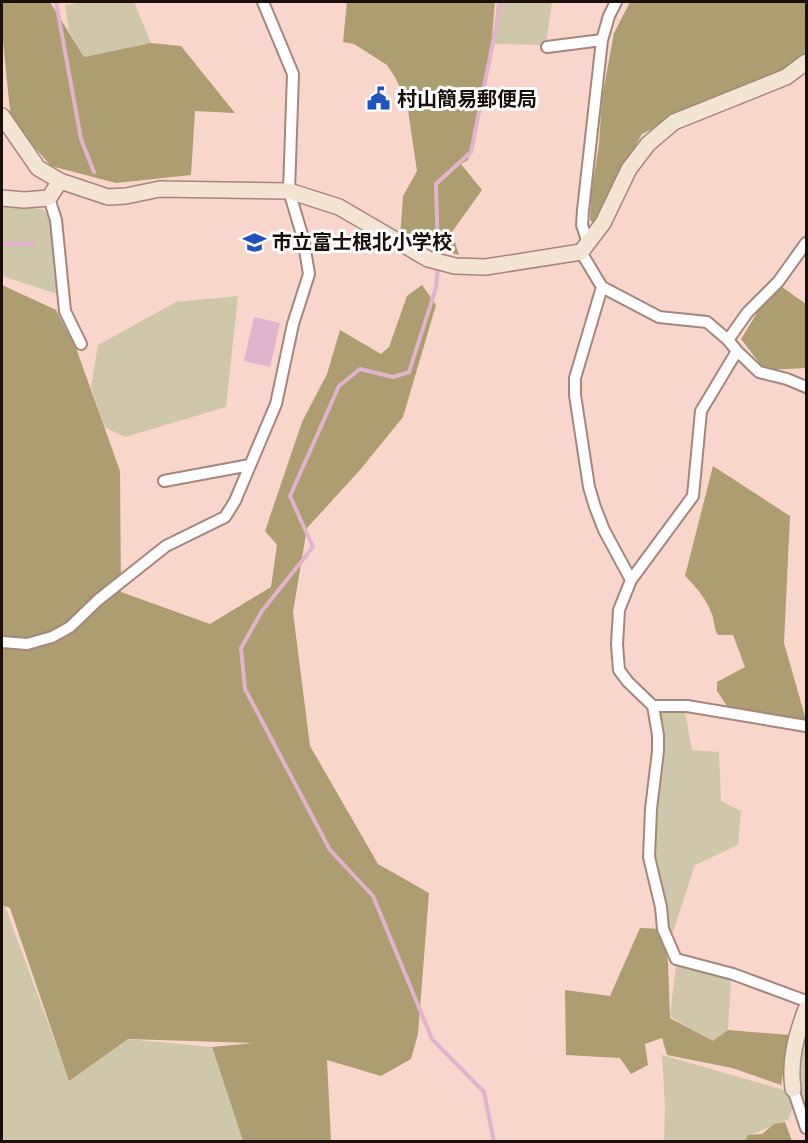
<svg xmlns="http://www.w3.org/2000/svg" width="808" height="1143" viewBox="0 0 808 1143" font-family="'DM Sans','Noto Sans JP',sans-serif">
<style>
.green{fill:#cfc7aa}
.forest{fill:#ac9e71}
.water{fill:#e2b3cd}
.lines{fill:none;stroke-linecap:round;stroke-linejoin:round}
.stream{stroke:#e2b3cd;stroke-width:4}
.street-casing{stroke:#a5867c;stroke-width:14}
.secondary-casing{stroke:#a5867c;stroke-width:18}
.street{stroke:#fff;stroke-width:10}
.secondary{stroke:#f4e4d4;stroke-width:15}
.labels{text-anchor:middle;stroke-width:6;stroke-linejoin:round;paint-order:stroke}
.poi-label{font-size:20px;font-weight:bold;fill:#1a0f0b;stroke:#fff;text-anchor:start}
</style>
<rect width="100%" height="100%" fill="#f8d6cb"/>
<!-- green -->
<path class="green" d="M85,2H134L151,43L84,57L69,31L65,5Z
M497,2H552L546,45L492,44Z
M2,205L43,209L52,221L57,294L2,276Z
M238,296L226,407L125,437L104,427L91,387L98,345L176,302Z
M684,706L692,750L719,752L721,801L741,811L738,845L695,865L669,944L652,867L655,708Z
M2,898L69,1080L127,1039L212,1047L243,1141H2Z
M677,957L731,979L728,1030L713,1043L670,1016Z
M806,1035V1110L799,1085L803,1039Z
M662,1055L791,1092L792,1109L789,1119L751,1135L748,1141H664L665,1106Z"/>
<!-- forest -->
<path class="forest" d="M2,2H50L84,57L151,43L181,46L235,113L195,111L191,175L116,183L51,166L11,121L2,31Z
M347,2H495L491,48L471,149L468,160L461,164L482,190L452,232L459,255L400,238L403,196L417,171L407,103L395,77L387,65L354,44L343,42Z
M630,2H806V52L780,74L697,108L642,134L593,223L590,220L591,194L599,145L602,98L614,33Z
M2,285L56,310L76,348L120,471L121,592L210,624L271,587L277,545L265,531L302,422L327,374L340,330L381,354L389,347L407,296L422,285L436,305L403,417L360,470L307,528L293,612L310,746L378,864L429,893L418,1034L411,1059L381,1076L327,1060L331,1141H243L212,1047L253,1043L128,1039L69,1081L10,908L2,905Z
M782,287L806,304V368L765,370L741,339L767,297Z
M713,466L790,516L784,643L806,720L731,712L717,691V682L745,667L733,635H718C713,627 715,620 711,612C705,597 696,587 685,576Z
M640,928L663,929L668,963L670,1018L713,1041L728,1030L790,1035L781,1085L732,1068L667,1055L662,1038L645,1044L648,1065L631,1074L620,1058L566,1055L565,990L610,996Z
M785,1122L792,1141H745L748,1135L762,1134L774,1124Z"/>
<!-- water -->
<path class="water" d="M254,317L280,323L270,367L244,361Z"/>
<g class="lines">
<!-- stream -->
<path class="stream" d="M56,2L81,139L94,172
M2,244H34
M438,257L436,184L471,152L501,2
M438,265L436,288L409,372L393,377L360,369L339,386L290,496L313,547L262,611L241,648L245,689L330,850L373,896L432,1039L484,1092L494,1142"/>
<defs>
<path id="street" d="M547,47L602,40
M49,198L56,220L65,311L81,344
M588,243L582,225L583,210L602,40L609,16L616,2
M581,252L602,287L659,317L707,322L728,340L737,351L759,372L787,379L806,387
M602,287L575,378V395L589,487L595,507L604,530L631,580L619,610L617,644L619,670L628,682L653,706L658,735V751L651,809L649,857L661,907L663,929L676,959L733,974L806,1001
M728,340L747,313L778,282L806,243
M164,481L250,465
M631,580L693,496L701,411L737,351
M2,642L27,644L52,637L70,627L98,600L166,546L225,517L235,501L276,404L293,324L309,274L303,238L289,191L293,74L263,2
M653,706H687L806,726
M793,1089L806,1128"/>
<path id="secondary" d="M2,116L38,168L60,181L108,197L126,196L160,189L289,191L339,207L428,259L455,266L486,267L581,252L603,223L629,169L648,144L674,122L786,77L806,62
M2,198L24,200L49,198L60,181
M793,1089C789,1060 796,1036 806,1009"/>
</defs>
<!-- street casing -->
<use href="#street" class="street-casing"/>
<!-- secondary casing -->
<use href="#secondary" class="secondary-casing"/>
<!-- street -->
<use href="#street" class="street"/>
<!-- secondary -->
<use href="#secondary" class="secondary"/>
</g>
<!-- icons -->
<defs>
<symbol id="civic-bare" viewBox="-9 -9 18 18"><path d="M-.6-6.5H3V-4.5H.6V-3L4-1V1h2V6H-6V1h2V-1L-.6-3ZM-1.2 2.5V6h2.4V2.5Z" fill="#1f53c0" stroke="#fff" stroke-width="2.5" paint-order="stroke"/></symbol>
<symbol id="school-bare" viewBox="-9 -9 18 18"><path d="M0-5L7-2L0 1L-7-2ZM-4 1L0 2.5L4 1V4Q0 6-4 4Z" fill="#1f53c0" stroke="#fff" stroke-width="2.5" paint-order="stroke"/></symbol>
</defs>
<g fill-rule="evenodd">
<use href="#civic-bare" x="362" y="82" width="33" height="33"/>
<use href="#school-bare" x="238" y="226" width="33" height="33"/>
</g>
<g class="labels">
<!-- poi labels -->
<g class="poi-label">
<text x="397" y="106">村山簡易郵便局</text>
<text x="272" y="249">市立富士根北小学校</text>
</g>
</g>
<!-- border -->
<rect width="808" height="1143" fill="none" stroke="#1a0f0b" stroke-width="6"/>
</svg>
